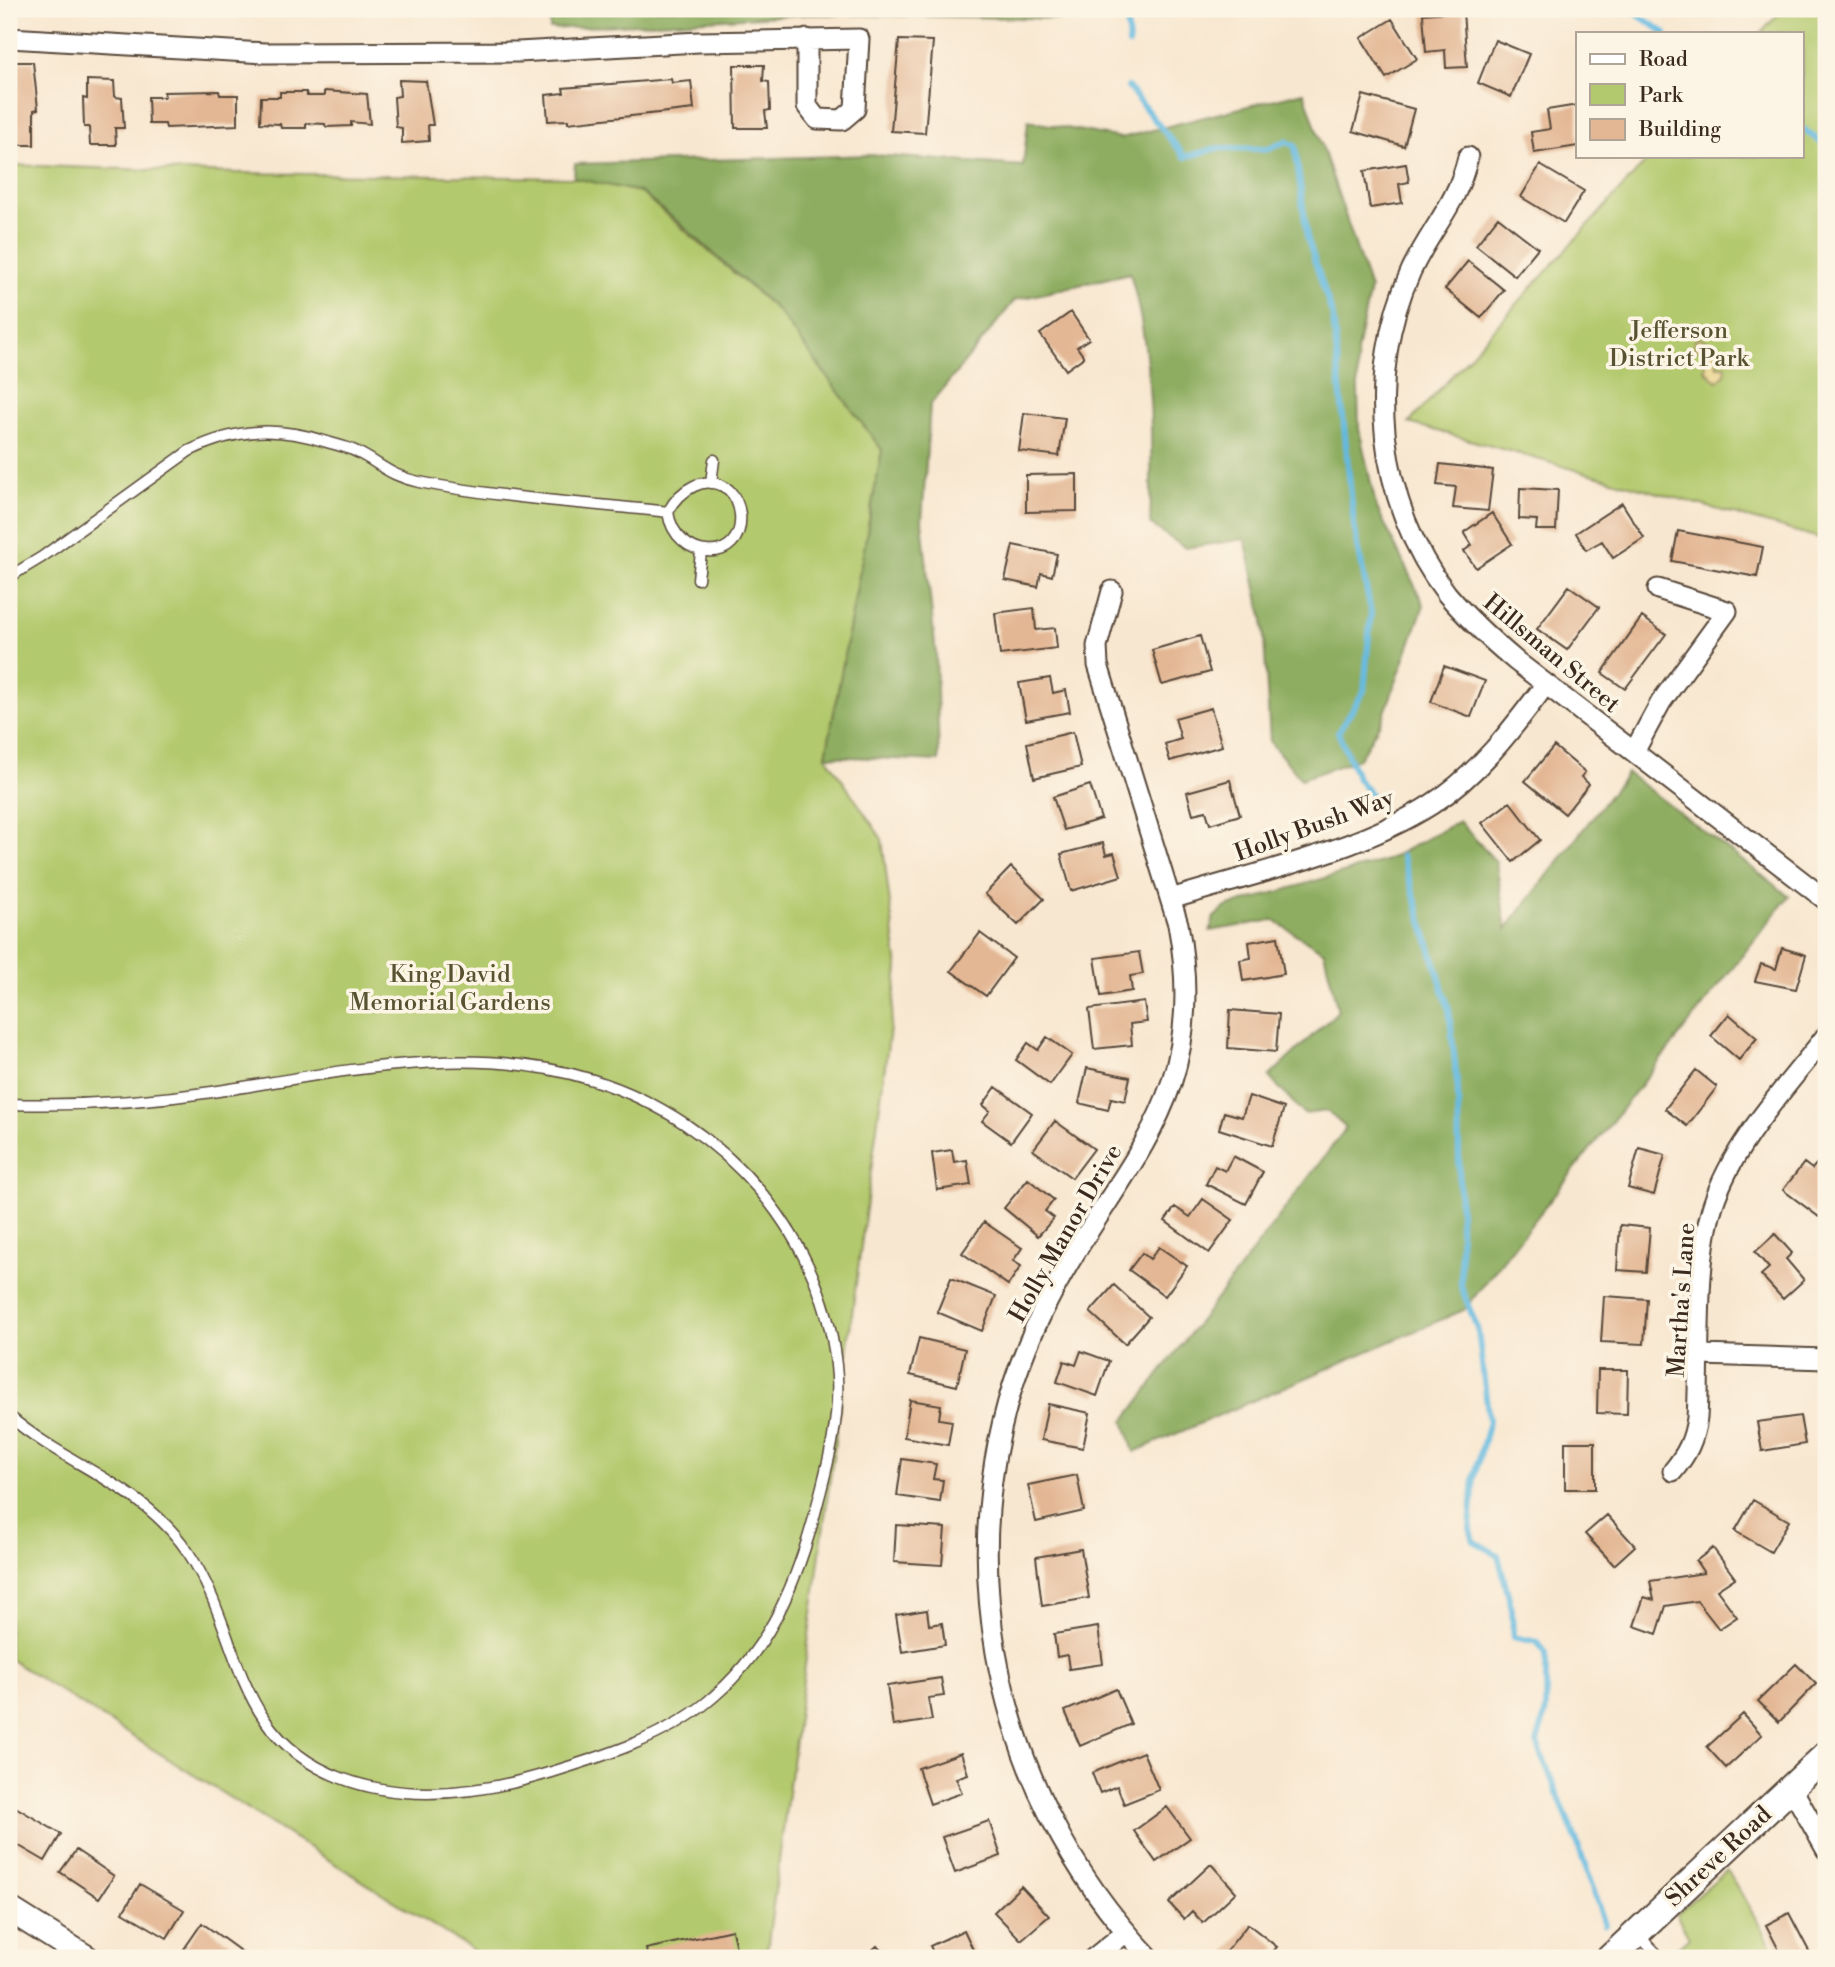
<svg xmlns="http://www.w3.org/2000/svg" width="1835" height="1967" viewBox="0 0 1835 1967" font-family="'Libre Bodoni',serif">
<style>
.green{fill:#b3c96d;stroke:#777a46;stroke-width:2}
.forest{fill:#8ead60;stroke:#646c3f;stroke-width:2}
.sand{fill:#eeda9e;stroke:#94825e;stroke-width:2}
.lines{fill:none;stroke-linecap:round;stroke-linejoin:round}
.stream{stroke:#63bae0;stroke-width:6}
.building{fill:#e3b794}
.service-casing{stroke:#574639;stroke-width:13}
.minor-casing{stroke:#574639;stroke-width:23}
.tertiary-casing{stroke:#574639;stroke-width:28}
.secondary-casing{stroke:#574639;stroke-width:30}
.service{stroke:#fff;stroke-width:10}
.minor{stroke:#fff;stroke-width:19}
.tertiary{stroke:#fff;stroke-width:24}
.secondary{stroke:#fff;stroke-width:26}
.labels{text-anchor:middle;stroke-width:7;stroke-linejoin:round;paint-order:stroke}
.park-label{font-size:24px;fill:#595232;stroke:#fcf5e5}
.street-label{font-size:24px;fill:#3b2a1e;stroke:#fcf5e5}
</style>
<rect width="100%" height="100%" fill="#fcf5e5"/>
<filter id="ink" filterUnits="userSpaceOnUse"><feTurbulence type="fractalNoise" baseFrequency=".0143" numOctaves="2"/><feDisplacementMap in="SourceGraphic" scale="14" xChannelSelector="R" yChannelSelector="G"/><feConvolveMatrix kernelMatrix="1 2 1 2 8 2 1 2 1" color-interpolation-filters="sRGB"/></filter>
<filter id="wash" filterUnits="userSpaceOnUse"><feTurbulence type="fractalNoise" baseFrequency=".00686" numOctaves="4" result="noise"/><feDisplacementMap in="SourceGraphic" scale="28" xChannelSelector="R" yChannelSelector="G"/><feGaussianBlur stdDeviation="1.57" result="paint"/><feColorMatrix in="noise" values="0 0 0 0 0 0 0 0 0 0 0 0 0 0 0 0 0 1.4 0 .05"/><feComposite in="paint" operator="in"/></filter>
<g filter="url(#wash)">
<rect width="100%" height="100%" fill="#f8e7d0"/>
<!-- green -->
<path class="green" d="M1783,9H1826V540L1409,423L1651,156H1802V33H1761Z
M9,165L237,173L574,178L640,192L778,311L882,450L826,756L882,839L898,969L766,1958H485L9,1659Z
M1727,1870L1779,1958H1666L1689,1937L1676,1914Z"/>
<!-- forest -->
<path class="forest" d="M550,9H1121V20L812,14L550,29Z
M1304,92L1370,289L1357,351L1359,429L1376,506L1424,605L1383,718L1359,759L1301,779L1270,742L1263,620L1245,539L1185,548L1150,524C1153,441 1153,353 1130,273L1015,300L930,405L922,521L936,654L939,761L826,756L882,450L778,311L677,221L640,192L574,178L575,164L873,155L1023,166L1028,121L1121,138Z
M1627,773L1789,896L1464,1310L1134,1452L1124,1421L1346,1128L1327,1111L1304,1114L1269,1077L1338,1011L1324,952L1273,920L1210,931L1214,917L1226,907L1387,860L1459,821L1496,862L1506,929Z"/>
<!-- sand -->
<path class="sand" d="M1698,338L1716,344L1717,366H1726L1725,374L1717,381L1705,370L1707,353L1694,348L1695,340Z"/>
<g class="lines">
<!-- stream -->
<path class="stream" d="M1126,9L1129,44
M1629,9L1665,33
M1128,87L1185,157L1217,148L1269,149L1286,141L1295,146L1307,237L1333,317L1354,525L1371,613L1364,691L1338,732L1358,779L1380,805
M1802,128L1826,146
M1402,856L1449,1009L1458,1091L1461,1286L1478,1331L1489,1421L1474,1478L1470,1528L1474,1541L1498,1555L1512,1610L1513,1637L1537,1642L1546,1653V1711L1537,1743L1578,1845L1605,1925"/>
</g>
<g id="blocks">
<!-- building -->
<path class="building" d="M1463,11L1467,67L1446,68L1445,50L1426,52L1423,14Z
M1392,19L1417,59L1386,78L1361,38Z
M899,40L933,41L925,133L891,131Z
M1495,40L1529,54L1511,97L1478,83Z
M9,62H33L38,109L34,110V145H9Z
M734,65H764L763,81L769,82L770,110L765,111L767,128H735Z
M671,79L672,83L691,81L694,109L568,123V120L548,121L546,95L564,93L563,88Z
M87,80L114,81L115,97L122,98L124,128H115L116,145H90L89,127H84L83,98L87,99Z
M399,80L426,81L433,125H428L429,141L402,143V128L396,127L394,97L400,96Z
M219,91L220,95H238V125L166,128L165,124H149L148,97H165L164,92Z
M324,91L367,94L370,124L351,122V126L326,127L325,124L306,123V128H281L280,124L260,123L261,97H280V92H306L307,96H324Z
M1363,95L1414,109L1404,146L1353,131Z
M1578,105V146L1534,153L1531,132L1550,129L1547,110Z
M1406,164L1409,182L1399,184L1402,203L1370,208L1364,171Z
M1540,165L1584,191L1564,223L1521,197Z
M1498,217L1538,248L1515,276L1476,245Z
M1468,261L1504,290L1481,318L1445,289Z
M1071,312L1089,339L1077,347L1084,357L1066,370L1040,334Z
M1024,413L1065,418L1059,456L1019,451Z
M1440,464L1493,470L1488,511L1453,508L1456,487L1437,485Z
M1077,474V511L1026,512V475Z
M1520,488L1558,490L1556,530H1536L1537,520L1519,519Z
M1622,503L1644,538L1613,558L1602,541L1586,550L1576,533Z
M1492,513L1512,544L1476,568L1464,551L1472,545L1464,532Z
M1678,531L1763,547L1757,577L1672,561Z
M1013,545L1057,554L1052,576L1041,573L1038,587L1005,580Z
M1569,586L1599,607L1567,650L1537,629Z
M1034,608L1036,630L1055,628L1057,648L1000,655L995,613Z
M1642,617L1666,634L1625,689L1602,673Z
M1200,636L1210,672L1162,685L1152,650Z
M1444,666L1485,681L1471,717L1431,702Z
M1050,678L1053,693L1066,690L1070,712L1026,720L1019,683Z
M1211,708L1222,746L1170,761L1165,744L1181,739L1175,718Z
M1073,732L1081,767L1034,778L1027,743Z
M1554,746L1585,772L1581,777L1589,784L1565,814L1525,781Z
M1230,780L1240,815L1210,824L1206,811L1193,814L1187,792Z
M1090,785L1101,819L1064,830L1053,797Z
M1510,802L1540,840L1513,862L1482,823Z
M1103,843L1106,855L1114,853L1121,876L1071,891L1061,854Z
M1011,867L1044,899L1018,925L985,894Z
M980,933L1014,958L986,996L951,971Z
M1278,937L1284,974L1243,981L1240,960L1251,958L1249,942Z
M1782,948L1806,955L1796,989L1755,981L1761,964L1776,969Z
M1139,952L1143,974L1130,976L1132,991L1101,996L1095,958Z
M1144,1002L1147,1022L1130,1024L1132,1045L1094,1049L1089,1009Z
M1230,1010L1279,1014L1276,1052L1228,1048Z
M1729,1014L1757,1038L1739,1060L1711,1036Z
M1047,1037L1072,1055L1050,1085L1016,1060L1028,1043L1038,1050Z
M1087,1068L1130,1077L1125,1101L1111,1098L1108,1110L1079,1103Z
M1696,1070L1717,1087L1687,1126L1665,1109Z
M996,1087L1032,1113L1011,1142L982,1121L990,1111L983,1105Z
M1249,1096L1284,1108L1272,1146L1219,1129L1224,1112L1242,1117Z
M1055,1121L1094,1149L1072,1178L1033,1150Z
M1639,1148L1665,1155L1654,1195L1628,1188Z
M952,1150L954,1162L967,1160L971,1185L937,1190L932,1153Z
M1233,1156L1263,1172L1246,1204L1206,1184L1215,1166L1225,1171Z
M1818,1162L1826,1168V1208L1819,1217L1783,1190L1804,1163L1812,1169Z
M1028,1179L1054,1200L1045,1211L1054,1218L1038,1236L1004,1208Z
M1203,1199L1233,1220L1209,1253L1165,1221L1175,1207L1190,1217Z
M984,1222L1022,1248L1013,1261L1021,1266L1008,1285L962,1253Z
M1620,1225L1650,1228L1646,1272L1617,1270Z
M1775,1234L1792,1253L1786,1259L1804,1280L1783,1299L1761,1275L1769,1268L1755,1252Z
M1159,1247L1187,1266L1165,1296L1129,1270L1142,1253L1150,1259Z
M951,1278L996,1296L982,1331L937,1312Z
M1114,1285L1149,1317L1125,1344L1090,1312Z
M1604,1296L1647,1299L1644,1344L1601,1342Z
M919,1338L965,1349L957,1386L910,1375Z
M1081,1351L1109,1361L1097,1396L1057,1382L1064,1361L1076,1365Z
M1598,1370H1628L1627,1414L1597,1413Z
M910,1400L941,1405L939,1419L952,1421L948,1445L904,1437Z
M1048,1404L1090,1413L1083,1448L1041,1440Z
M1800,1416L1805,1444L1762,1451L1757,1422Z
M1565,1442H1595V1489H1565Z
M902,1459L936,1464L933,1479L943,1480L940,1502L897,1496Z
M1077,1475L1084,1511L1036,1522L1028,1485Z
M1753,1500L1789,1521L1771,1552L1735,1531Z
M1607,1515L1635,1546L1614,1565L1585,1534Z
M896,1525L945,1528L942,1565L894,1562Z
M1713,1548L1735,1578L1717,1590L1737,1617L1719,1629L1697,1601L1666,1606L1657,1634L1634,1626L1644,1597L1654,1600L1650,1581L1704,1573L1696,1561Z
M1081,1549L1089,1598L1042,1606L1036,1557Z
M927,1610L929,1625L942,1623L945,1645L902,1652L896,1615Z
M1098,1627L1103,1664L1069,1669L1067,1655L1057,1657L1054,1634Z
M1796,1664L1816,1684L1779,1722L1758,1701Z
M941,1678L944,1696L928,1698L932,1720L893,1726L887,1686Z
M1116,1689L1131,1724L1080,1746L1065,1711Z
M1743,1714L1762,1735L1726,1768L1707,1747Z
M1143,1752L1159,1790L1124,1804L1117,1786L1100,1793L1092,1773Z
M961,1753L968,1774L956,1778L962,1793L930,1804L918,1768Z
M1167,1807L1190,1838L1156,1862L1134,1831Z
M17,1808L61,1834L45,1861L9,1840V1822Z
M989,1821L1001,1856L955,1873L942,1837Z
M76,1850L114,1876L99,1898L60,1872Z
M1211,1864L1236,1892L1203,1923L1192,1911L1184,1919L1169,1903Z
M140,1884L184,1910L167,1938L123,1912Z
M1021,1886L1049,1916L1021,1940L994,1912Z
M1789,1913L1811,1955L1804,1958H1783L1766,1925Z
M202,1923L243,1953L239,1958H196L184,1949Z
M1248,1924L1277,1947L1268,1958H1221Z
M732,1930L738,1958H648L646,1949Z
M964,1930L977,1958H936L930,1946Z
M877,1946L887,1958H863Z"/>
</g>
</g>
<g filter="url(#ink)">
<use href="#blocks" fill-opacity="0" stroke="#574639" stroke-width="2"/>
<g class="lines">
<defs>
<path id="service" d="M711,483L714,460
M9,577L42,557L189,451C236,428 277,426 327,442C337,445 348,447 357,452C381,464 390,476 419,482C501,498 585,503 668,512C675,562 745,566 740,514C739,506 735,496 729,490C705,472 680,490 668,512
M698,579L701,552
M9,1104C77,1106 145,1102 212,1092C336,1073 470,1041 593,1080C723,1120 828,1238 837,1377C840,1426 825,1474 813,1521C793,1592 765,1656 706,1703C664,1737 604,1756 552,1772C484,1793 409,1804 341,1778C230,1736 243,1634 188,1552C142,1484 68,1467 9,1416
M1637,1934L1661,1958"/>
<path id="minor" d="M9,38L265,53L518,52L699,42L859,39L855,109L842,120L817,119L807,106V39
M1468,157C1457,205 1431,228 1411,271C1364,373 1378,505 1447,594C1468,619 1491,640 1516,661L1826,900
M1112,591L1097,646L1098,665L1178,924C1213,1110 1112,1167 1041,1315C938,1528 988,1790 1150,1958
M1634,752L1661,702L1727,611L1658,589
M1171,899C1255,873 1359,851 1432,804C1479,774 1513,728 1546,684
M1701,1355L1826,1359
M1673,1471C1687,1454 1694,1440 1697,1418C1701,1353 1694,1265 1713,1205C1734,1141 1786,1088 1826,1036
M1791,1787L1826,1849
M1094,1958L1125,1933"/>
<path id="tertiary" d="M9,1909L87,1958"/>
<path id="secondary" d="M1610,1958L1826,1755"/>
</defs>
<!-- service casing -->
<use href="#service" class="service-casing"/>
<!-- minor casing -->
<use href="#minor" class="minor-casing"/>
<!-- tertiary casing -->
<use href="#tertiary" class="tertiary-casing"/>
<!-- secondary casing -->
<use href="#secondary" class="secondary-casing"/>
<!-- service -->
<use href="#service" class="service"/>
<!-- minor -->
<use href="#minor" class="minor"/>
<!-- tertiary -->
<use href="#tertiary" class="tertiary"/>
<!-- secondary -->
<use href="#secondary" class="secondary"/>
</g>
</g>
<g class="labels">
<!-- park labels -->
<g class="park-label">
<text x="1679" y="338">Jefferson<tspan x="1679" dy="28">District Park</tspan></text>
<text x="450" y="982">King David<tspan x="450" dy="28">Memorial Gardens</tspan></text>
</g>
<!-- street labels -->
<g class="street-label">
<text transform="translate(1552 653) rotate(40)" y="8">Hillsman Street</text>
<text transform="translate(1314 825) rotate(-20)" y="8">Holly Bush Way</text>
<text transform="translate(1065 1233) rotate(-60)" y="8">Holly Manor Drive</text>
<text transform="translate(1681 1300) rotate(-86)" y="8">Martha's Lane</text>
<text transform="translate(1718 1856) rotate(-43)" y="8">Shreve Road</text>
</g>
</g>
<!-- margin -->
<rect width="1835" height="1967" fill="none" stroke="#fcf5e5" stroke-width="35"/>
<!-- legend -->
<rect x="1576" y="32" width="228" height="126" fill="#fcf5e5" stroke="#afa495" stroke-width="2"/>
<rect x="1590" y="54" width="35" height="10" fill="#ffffff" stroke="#afa495" stroke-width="2"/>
<text x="1639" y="66" font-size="21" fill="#3b2a1e">Road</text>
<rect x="1590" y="84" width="35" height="21" fill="#b3c96d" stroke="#afa495" stroke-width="2"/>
<text x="1639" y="102" font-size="21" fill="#3b2a1e">Park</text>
<rect x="1590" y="119" width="35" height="21" fill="#e3b794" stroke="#afa495" stroke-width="2"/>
<text x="1639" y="136" font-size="21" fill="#3b2a1e">Building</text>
</svg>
